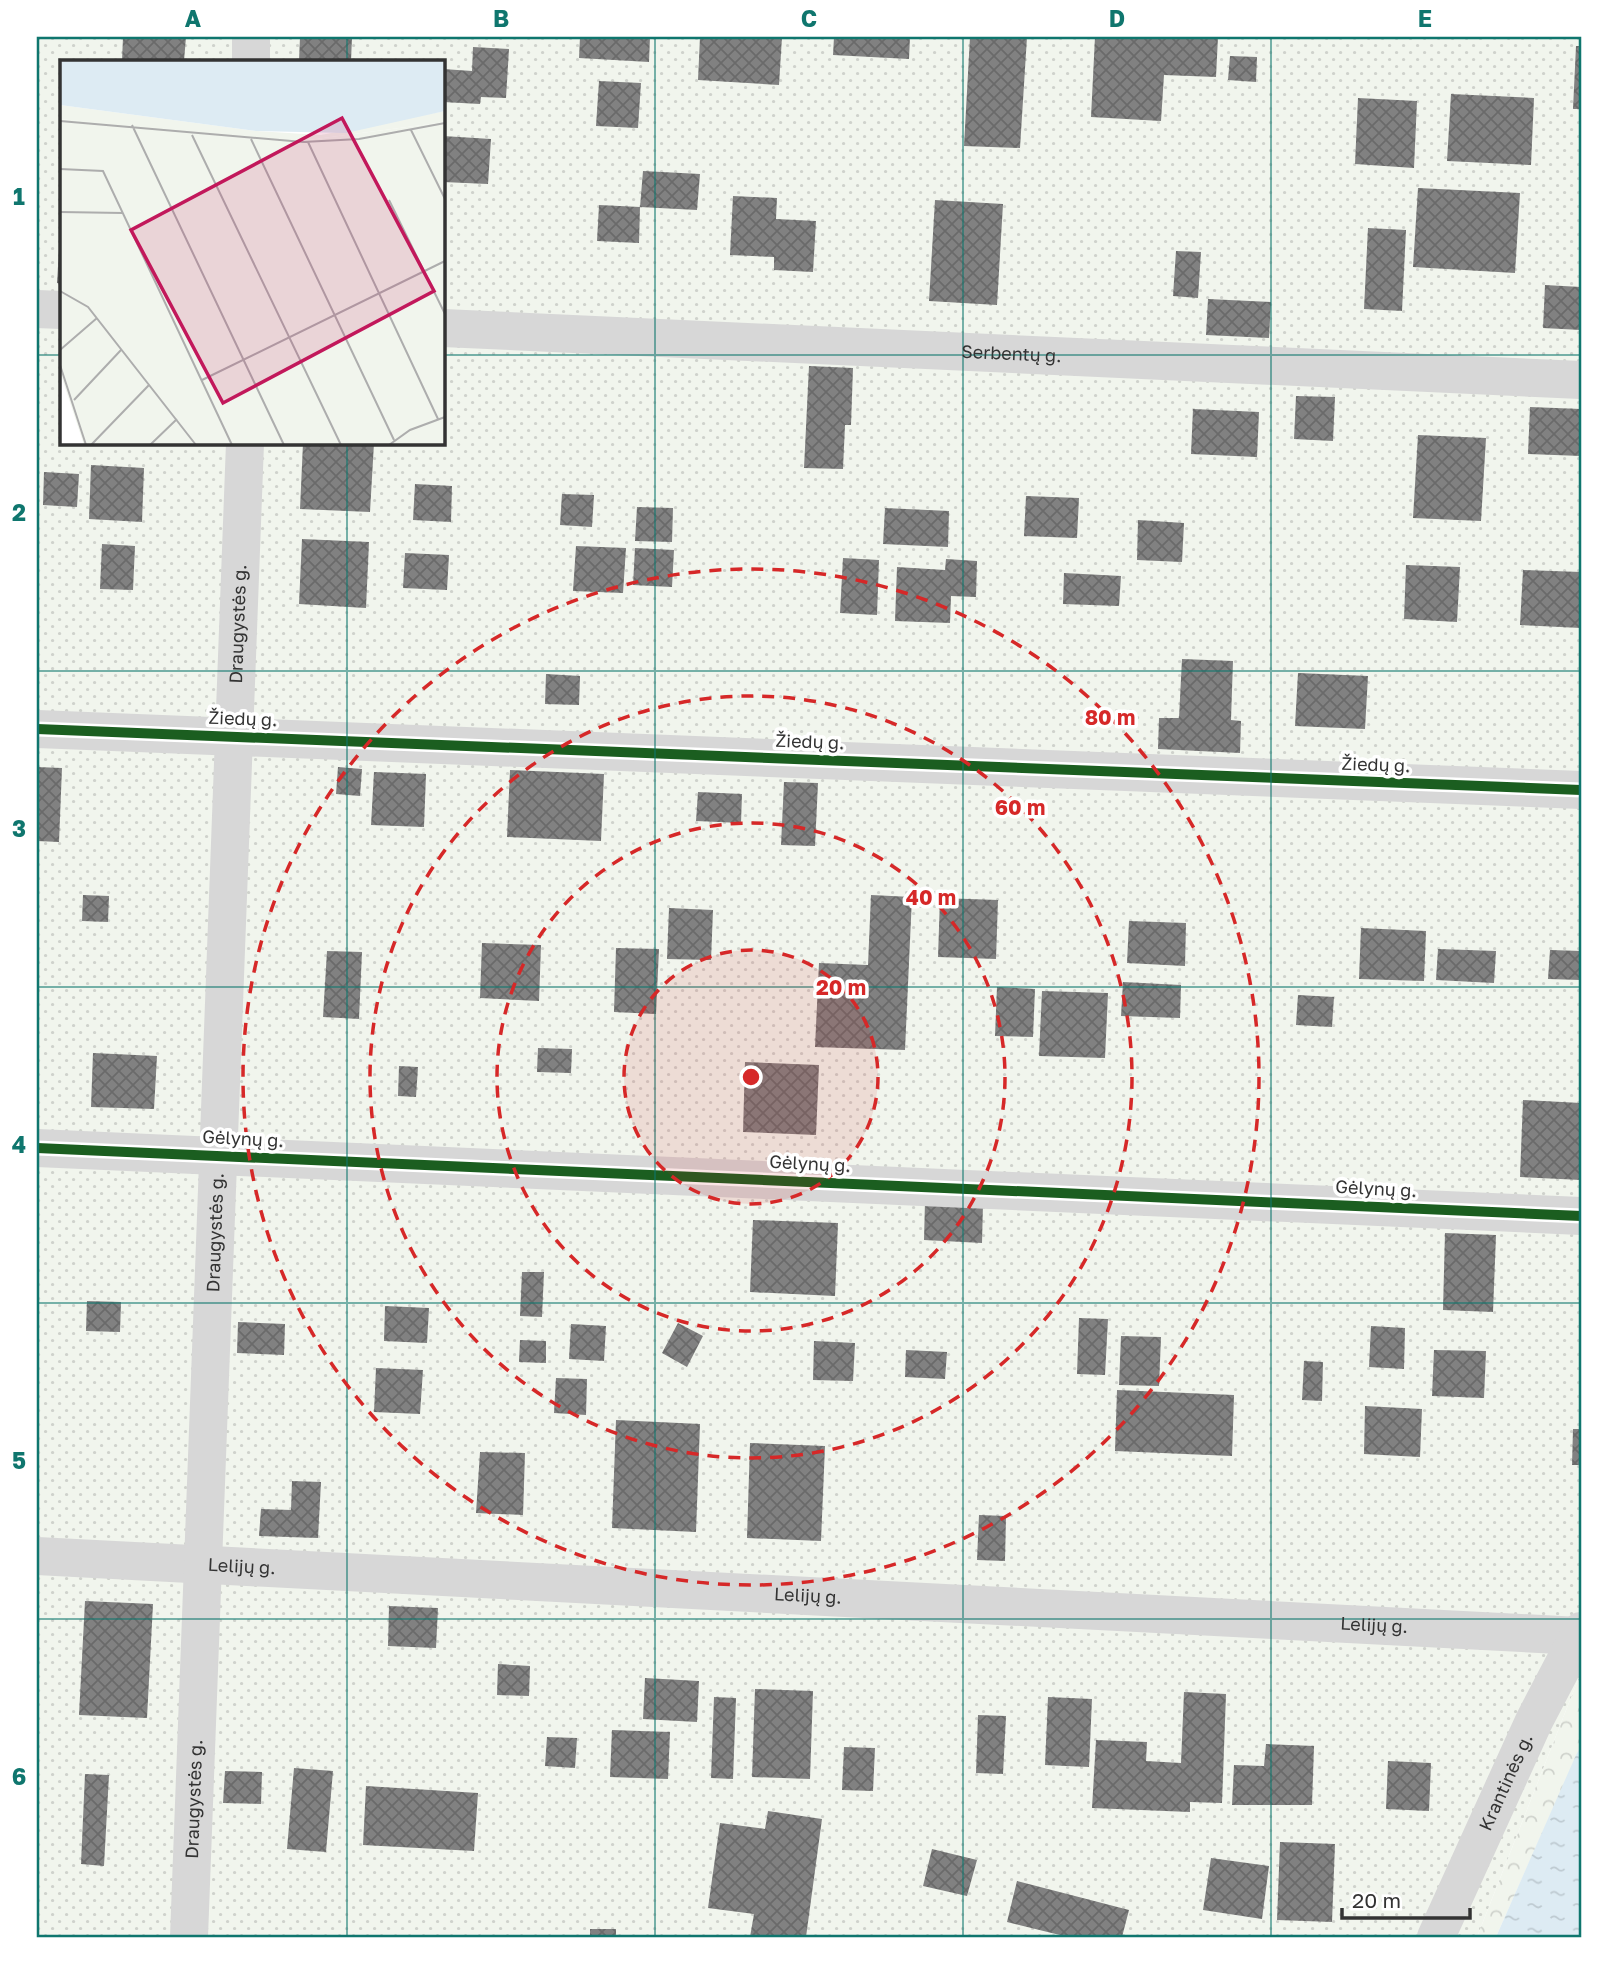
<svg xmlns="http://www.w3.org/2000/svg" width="1618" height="1974" viewBox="0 0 1618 1974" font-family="'Golos Text',sans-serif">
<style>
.forest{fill:url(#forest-crowns)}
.garden{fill:url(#garden-dots);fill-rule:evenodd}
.water{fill:url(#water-ripples)}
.building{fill:url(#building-cross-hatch)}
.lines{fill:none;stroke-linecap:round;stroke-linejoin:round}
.minor{stroke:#d7d7d7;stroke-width:38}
.cycleway-casing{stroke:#fff;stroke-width:15}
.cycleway{stroke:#1b5e20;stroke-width:10}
.grid{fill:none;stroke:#0f766e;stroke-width:2;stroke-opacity:0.55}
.ring{fill:none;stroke:#d62828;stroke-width:3.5;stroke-dasharray:12 9}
.labels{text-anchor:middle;stroke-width:7;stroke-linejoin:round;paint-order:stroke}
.street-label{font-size:18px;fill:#333;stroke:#fff}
.inset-road{fill:none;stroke:#adadad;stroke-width:2}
.view{fill:#c2185b;fill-opacity:0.15;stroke:#c2185b;stroke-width:3.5}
.inset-edge{fill:none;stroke:#333;stroke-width:3.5}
.centre{fill:#d62828;stroke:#fff;stroke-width:3.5}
.ring-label{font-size:21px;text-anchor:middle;font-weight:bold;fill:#d62828;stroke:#fff;stroke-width:7;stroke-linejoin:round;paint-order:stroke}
.neatline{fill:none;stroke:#0f766e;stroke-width:2.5}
.grid-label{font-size:23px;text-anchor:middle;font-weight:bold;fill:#0f766e}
</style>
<defs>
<pattern id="forest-crowns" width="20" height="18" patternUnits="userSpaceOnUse" patternTransform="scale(1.75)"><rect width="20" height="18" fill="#f1f5ed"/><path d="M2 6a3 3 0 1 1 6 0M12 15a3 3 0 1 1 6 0" fill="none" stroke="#cfd2cc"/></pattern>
<pattern id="garden-dots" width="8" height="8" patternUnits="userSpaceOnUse" patternTransform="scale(1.75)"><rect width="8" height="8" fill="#f1f5ed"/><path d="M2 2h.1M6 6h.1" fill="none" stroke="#cfd2cc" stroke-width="1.8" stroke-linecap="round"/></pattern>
<pattern id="water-ripples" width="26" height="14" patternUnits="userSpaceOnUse" patternTransform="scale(1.75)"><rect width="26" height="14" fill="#ddebf3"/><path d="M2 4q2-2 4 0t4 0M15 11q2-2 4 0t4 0" fill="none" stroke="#becad1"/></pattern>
<pattern id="building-cross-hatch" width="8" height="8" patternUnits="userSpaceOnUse" patternTransform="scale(1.75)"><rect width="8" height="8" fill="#818181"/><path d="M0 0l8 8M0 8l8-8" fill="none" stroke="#6a6a6a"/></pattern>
</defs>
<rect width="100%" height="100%" fill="#fff"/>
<!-- forest -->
<path class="forest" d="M1581,1672V1746L1496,1937H1477Z"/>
<!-- garden -->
<path class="garden" d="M37,37H1581V1672L1477,1937H37ZM61,61H443V443H61Z"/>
<!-- water -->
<path class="water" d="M1581,1746V1937H1496L1576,1755Z"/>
<!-- building -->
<path class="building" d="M123,37H186L184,61H122Z
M300,37H352L351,61H299Z
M580,37H650L649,62L579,58Z
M700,37H782L779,85L698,80Z
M834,37H910L909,59L833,55Z
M970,37H1027L1020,148L964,146Z
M1095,37H1218L1216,77L1164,75L1161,121L1091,117Z
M1576,46H1581V109H1573Z
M473,47L509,49L506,98L481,97L480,104L443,102V69L472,71Z
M1230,56L1257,57L1256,82L1228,80Z
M599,81L641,83L638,128L596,126Z
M1451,94L1534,98L1531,165L1447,161Z
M1358,98L1417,101L1414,168L1355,164Z
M443,136L491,139L488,184L443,182Z
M643,171L700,174L697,210L640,207L639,243L597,241L599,205L640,207Z
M1418,188L1520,193L1515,273L1413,267Z
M733,196L777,198L776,219L816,221L813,272L774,270V257L730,255Z
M935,200L1003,204L997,305L929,301Z
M1368,228L1406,230L1402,311L1364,309Z
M59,250H61V284L57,283Z
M1176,251L1201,252L1198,298L1173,296Z
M1545,285L1581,287V330L1543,328Z
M1208,299L1271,302L1269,338L1206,335Z
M809,366L853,368L851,425H845L843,469L804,468Z
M1296,396L1335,397L1333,441L1294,439Z
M1530,407L1581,409V456L1528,454Z
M1193,409L1259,412L1257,457L1191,454Z
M1418,435L1486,438L1481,521L1413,518Z
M303,443H374L370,512L300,509Z
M91,465L144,468L142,522L89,519Z
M44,472L79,474L77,507L43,505Z
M415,484L452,486L451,522L413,520Z
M562,494L594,495L592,527L560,525Z
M1026,496L1079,498L1077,538L1024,536Z
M637,507L673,508L672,542L635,541Z
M885,508L949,511L948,547L883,544Z
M1138,520L1184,523L1182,562L1137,560Z
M302,539L369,542L366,608L299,604Z
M102,544L135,546L133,590L100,589Z
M576,546L626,548L623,593L573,591Z
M635,548L674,550L672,587L633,585Z
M405,553L449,555L447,590L403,588Z
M843,558L879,560L877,615L840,613Z
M946,559L977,561L976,597L951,596L950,623L895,621L897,567L945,570Z
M1406,565L1460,567L1457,622L1404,619Z
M1523,570L1581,572V628L1520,625Z
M1064,573L1121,576L1119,606L1063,604Z
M1182,659L1233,661L1231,720L1241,721L1240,753L1158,749L1159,718H1179Z
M1298,673L1368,676L1365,729L1295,726Z
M546,674L580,676L579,705L545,704Z
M37,767L62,768L59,842L37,841Z
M338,767L362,769L360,796L336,794Z
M510,770L604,774L601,841L507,837Z
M374,772L426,774L424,827L371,825Z
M784,782L818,783L815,846L781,845Z
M698,792L742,794L741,823L696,821Z
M83,895L109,896L108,922L82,921Z
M871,895L912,897L905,1050L815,1047L819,963L868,965Z
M940,898L998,900L996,959L938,957Z
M669,908L713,910L711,960L667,959Z
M1129,921L1186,923L1185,966L1127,963Z
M1361,928L1426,931L1424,981L1359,979Z
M482,943L541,945L539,1001L480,998Z
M616,948L659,949L656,1014L614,1012Z
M1438,949L1496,951L1494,983L1436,980Z
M1550,950L1581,951L1580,980L1548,979Z
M327,951L362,952L359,1019L323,1017Z
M1123,982L1181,985L1180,1018L1121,1016Z
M997,987L1035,989L1033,1037L995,1036Z
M1042,991L1108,993L1105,1058L1039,1056Z
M1298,995L1334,997L1332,1027L1296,1025Z
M538,1048L572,1049L571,1073L537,1072Z
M93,1053L157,1056L154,1109L91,1107Z
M745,1062L819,1065L816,1135L743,1132Z
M399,1066L418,1067L416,1097L398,1096Z
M1523,1100L1581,1103V1180L1520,1177Z
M925,1201L983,1204L982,1243L924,1240Z
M753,1220L838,1223L835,1296L750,1292Z
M1445,1233L1496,1235L1493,1312L1443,1310Z
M522,1272H544L542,1317L520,1316Z
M87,1301L121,1302L120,1332L86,1331Z
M385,1306L429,1308L427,1343L384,1341Z
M1079,1318L1108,1319L1105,1375L1077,1374Z
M238,1322L285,1324L284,1355L237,1353Z
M678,1323L703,1336L687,1367L662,1353Z
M571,1324L606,1326L604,1361L569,1359Z
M1371,1326L1405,1328L1404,1369L1369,1367Z
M1121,1336L1161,1337L1159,1386L1119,1385Z
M520,1340L546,1341V1363L519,1362Z
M814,1341L855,1343L853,1381L813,1380Z
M906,1350L947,1352L945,1379L905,1377Z
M1434,1350L1486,1351L1484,1398L1432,1396Z
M1304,1361L1323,1362L1322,1401L1302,1400Z
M376,1368L423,1370L420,1414L374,1412Z
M556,1378L587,1379L586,1415L554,1413Z
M1117,1390L1234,1395L1232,1456L1115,1451Z
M1365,1406L1422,1409L1420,1457L1364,1454Z
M616,1420L700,1424L696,1532L612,1528Z
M1573,1429H1581V1465H1572Z
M750,1443L825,1446L821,1541L747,1538Z
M480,1452L525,1453L523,1515L476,1513Z
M292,1481L321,1482L318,1538L259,1536L261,1509L291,1510Z
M979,1515L1006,1516L1005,1561L977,1560Z
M85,1601L153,1604L147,1718L79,1715Z
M389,1606L438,1608L436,1648L388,1646Z
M498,1664L530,1666L529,1696L497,1695Z
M645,1678L699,1681L697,1722L643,1719Z
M755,1689L813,1691L810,1779L752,1777Z
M1184,1692L1226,1694L1222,1803L1190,1802V1812L1092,1808L1096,1740L1147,1742L1146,1761L1181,1763Z
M714,1697L736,1698L733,1779L711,1778Z
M1048,1697L1092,1699L1089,1767L1045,1765Z
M978,1715L1006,1716L1003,1774L976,1773Z
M612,1730L670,1732L668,1779L610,1777Z
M547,1737L577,1738L575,1768L545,1766Z
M1266,1744L1314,1746L1312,1805H1232L1234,1765L1264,1766Z
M844,1747L875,1748L873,1791L842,1790Z
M1388,1761L1431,1763L1429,1811L1386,1809Z
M294,1768L333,1771L326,1852L287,1849Z
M225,1771L262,1772L261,1804L223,1803Z
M85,1774L109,1775L104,1866L81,1864Z
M366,1786L478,1793L474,1851L363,1845Z
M768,1811L822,1819L806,1937H750L754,1914L708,1908L720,1823L765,1829Z
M1280,1842L1335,1844L1332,1922L1277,1920Z
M932,1849L977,1860L967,1896L923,1886Z
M1211,1858L1269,1866L1262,1919L1203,1910Z
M1017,1881L1129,1910L1122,1937H1068L1007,1922Z
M590,1929H616V1937H590Z"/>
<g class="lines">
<!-- minor -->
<g class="minor">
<path d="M251,61V37"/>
<path d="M37,309L61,310"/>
<path id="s1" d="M443,328L1581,380"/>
<path d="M37,729L1581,790"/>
<path d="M37,1148L1581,1216"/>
<path id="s2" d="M37,1556L1579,1636"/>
<path id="s3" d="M189,1937L245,443"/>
<path id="s4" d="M1436,1937L1534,1721L1581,1631"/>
</g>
<defs>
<path id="cycleway" d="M37,729L1581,790
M37,1148L1581,1216"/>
</defs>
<!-- cycleway casing -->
<use href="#cycleway" class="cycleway-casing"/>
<!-- cycleway -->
<use href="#cycleway" class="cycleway"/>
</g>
<!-- grid -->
<path class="grid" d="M347,37V61M655,37V1937M963,37V1937M1271,37V1937M37,355H61M443,355H1581M347,443V1937M37,671H1581M37,987H1581M37,1303H1581M37,1619H1581"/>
<!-- distance rings -->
<circle cx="751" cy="1077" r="127" fill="#d62828" fill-opacity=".12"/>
<g class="ring">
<circle cx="751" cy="1077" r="127"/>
<circle cx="751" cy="1077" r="254"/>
<circle cx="751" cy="1077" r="381"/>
<circle cx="751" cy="1077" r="508"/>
</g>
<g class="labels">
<!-- street labels -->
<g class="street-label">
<text dy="6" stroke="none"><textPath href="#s1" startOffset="569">Serbentų g.</textPath></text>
<text dy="6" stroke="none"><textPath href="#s3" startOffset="1314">Draugystės g.</textPath></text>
<text transform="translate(243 719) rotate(2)" y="6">Žiedų g.</text>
<text transform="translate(810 742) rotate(2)" y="6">Žiedų g.</text>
<text transform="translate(1376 765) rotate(2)" y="6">Žiedų g.</text>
<text transform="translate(243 1139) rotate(3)" y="6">Gėlynų g.</text>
<text transform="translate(810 1164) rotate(3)" y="6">Gėlynų g.</text>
<text transform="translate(1376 1189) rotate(3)" y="6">Gėlynų g.</text>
<text dy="6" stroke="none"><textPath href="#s3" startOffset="705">Draugystės g.</textPath></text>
<text dy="6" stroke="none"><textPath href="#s2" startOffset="205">Lelijų g.</textPath></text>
<text dy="6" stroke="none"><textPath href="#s2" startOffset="772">Lelijų g.</textPath></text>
<text dy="6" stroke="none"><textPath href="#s2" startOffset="1339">Lelijų g.</textPath></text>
<text dy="6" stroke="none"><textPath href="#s4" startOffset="170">Krantinės g.</textPath></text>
<text dy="6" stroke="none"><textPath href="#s3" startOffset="138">Draugystės g.</textPath></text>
</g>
</g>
<!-- overview -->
<g transform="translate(60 60)">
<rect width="385" height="385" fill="#fff"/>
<path d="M0,45L196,71L261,75L385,51V62L248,80L209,79L0,59Z" fill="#f1f5ed"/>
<path d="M0,59L248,80L385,62V385H24L0,312Z" fill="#f1f5ed"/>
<path d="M0,0H385V51L286,73L196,71L0,45Z" fill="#ddebf3"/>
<path class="inset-road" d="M0,61L243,82L299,79L385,63M72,65L224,385M351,70L385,139M132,75L281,385M191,79L334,380M248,82L378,359M0,109L43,111L172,385M329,140L385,254M0,152L63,153M0,231L28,247L136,385M0,290L37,258M0,305L26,385M142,320L385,201M14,340L61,290M31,385L89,325M90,385L117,359M329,385L350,370L385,357"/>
<path class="view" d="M282,58L374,231L163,343L71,170Z"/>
<rect width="385" height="385" class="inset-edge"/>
</g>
<circle cx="751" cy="1077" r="10" class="centre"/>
<g class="ring-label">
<text x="1110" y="725">80 m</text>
<text x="1020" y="815">60 m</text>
<text x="931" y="905">40 m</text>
<text x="841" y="995">20 m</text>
</g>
<!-- border -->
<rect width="1618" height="1974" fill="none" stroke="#ffffff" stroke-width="77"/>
<!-- scale -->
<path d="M1342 1908v10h128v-10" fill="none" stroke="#333333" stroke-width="3.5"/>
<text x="1352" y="1908" font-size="21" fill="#333333" stroke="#ffffff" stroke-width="5" paint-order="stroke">20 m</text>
<rect x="38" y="38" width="1542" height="1898" class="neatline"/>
<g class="grid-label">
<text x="193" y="27">A</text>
<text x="501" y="27">B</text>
<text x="809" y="27">C</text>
<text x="1117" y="27">D</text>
<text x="1425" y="27">E</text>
<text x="19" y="205">1</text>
<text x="19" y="521">2</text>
<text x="19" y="837">3</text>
<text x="19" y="1153">4</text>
<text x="19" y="1469">5</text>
<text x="19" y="1785">6</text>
</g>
</svg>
